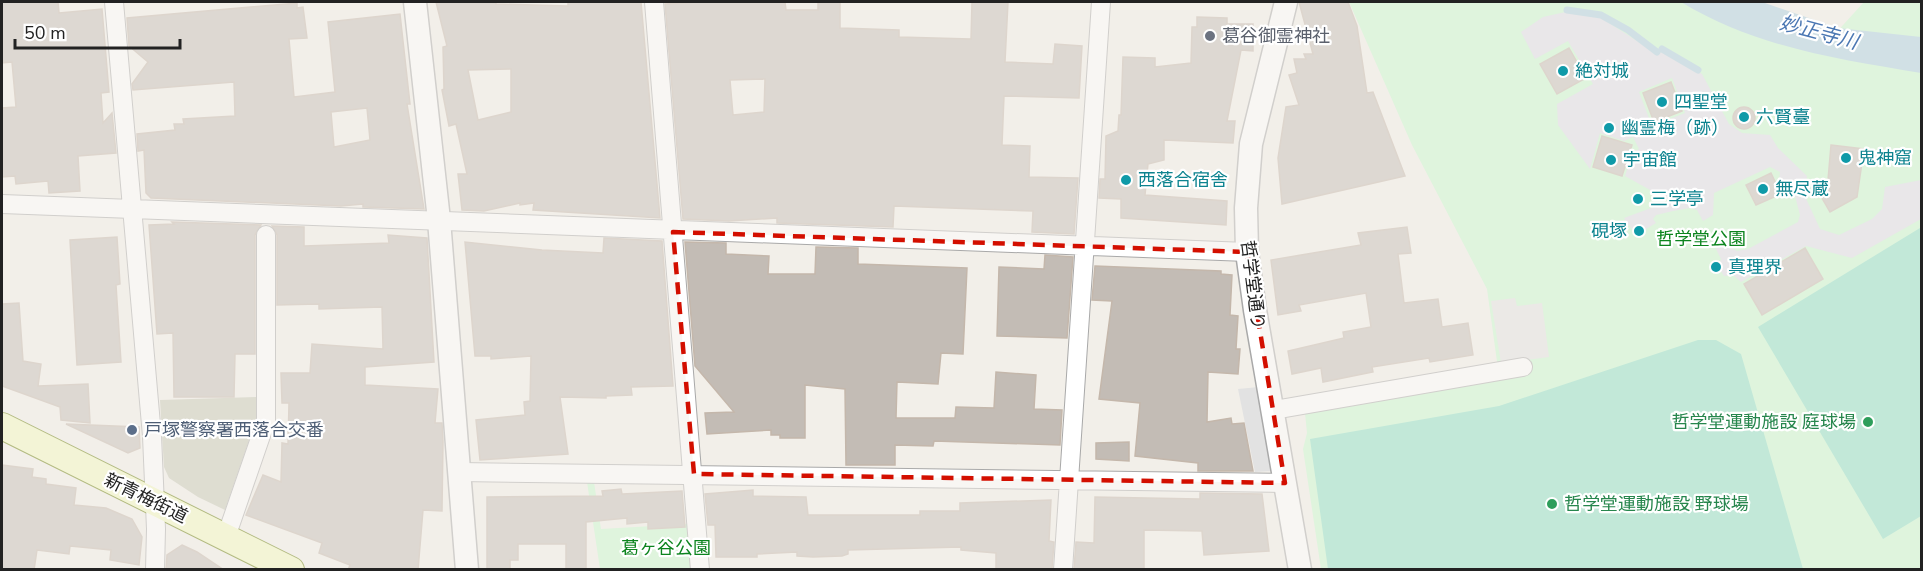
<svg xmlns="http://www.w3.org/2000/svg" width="1923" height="571" viewBox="0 0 1923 571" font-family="'Nunito Sans','Noto Sans JP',sans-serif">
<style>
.construction{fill:#c5c7b4}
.park{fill:#c7facf}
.pitch{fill:#87e0c4}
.parking{fill:#e2e2e2}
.plaza{fill:#dddde8;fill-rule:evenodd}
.water{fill:#a9cfdf}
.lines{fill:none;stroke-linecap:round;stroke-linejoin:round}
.stream{stroke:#a9cfdf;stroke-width:7}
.building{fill:#c3bcb5;stroke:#c4b7ab;stroke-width:1.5;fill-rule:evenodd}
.minor-casing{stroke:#a9a9a9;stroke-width:20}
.tertiary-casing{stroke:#a9a9a9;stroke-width:25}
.secondary-casing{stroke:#677d05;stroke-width:28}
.minor{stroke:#fff;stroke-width:18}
.tertiary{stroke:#fff;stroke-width:22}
.secondary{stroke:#f3fabe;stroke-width:26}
.marked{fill:none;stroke:#d30f00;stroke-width:4.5;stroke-dasharray:12 8;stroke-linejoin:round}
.worship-dot{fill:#6b7280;stroke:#fff;stroke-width:2}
.culture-dot{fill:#0f9aa8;stroke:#fff;stroke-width:2}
.leisure-dot{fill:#2e9e5b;stroke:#fff;stroke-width:2}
.service-dot{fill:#5c6f8a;stroke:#fff;stroke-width:2}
.labels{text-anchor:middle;stroke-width:4.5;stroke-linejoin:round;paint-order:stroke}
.worship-label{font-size:18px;fill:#5b616d;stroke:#fff;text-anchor:start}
.culture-label{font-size:18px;fill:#0d838f;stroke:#fff;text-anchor:start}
.park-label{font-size:18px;fill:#0c841e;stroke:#fff}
.street-label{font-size:18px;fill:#222;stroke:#fff}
.leisure-label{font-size:18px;fill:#27864d;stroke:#fff;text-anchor:end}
.service-label{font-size:18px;fill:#4e5e75;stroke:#fff;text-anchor:start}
.water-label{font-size:20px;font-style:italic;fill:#4c78b3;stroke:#fff}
</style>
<rect width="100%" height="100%" fill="#f2efe9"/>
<!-- construction -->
<path class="construction" d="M257,397V417L225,510L198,497L169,478L164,467L160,400Z"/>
<!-- park -->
<path class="park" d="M1349,2H1684L1823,47L1864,2H1921V569H1321L1303,449L1307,433L1305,413L1499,376L1487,289L1412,145Z
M587,482H594L601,529L687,524L691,569H600Z"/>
<!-- pitch -->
<path class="pitch" d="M1920,228L1921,516L1883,539L1758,327Z
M1698,340H1716L1741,354L1803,569H1328L1310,439L1499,406Z"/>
<!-- parking -->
<path class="parking" d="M1515,298L1517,306L1542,303L1549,357L1501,363L1491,301Z
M1259,387L1274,471L1255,472L1238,389Z"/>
<!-- plaza -->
<path class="plaza" d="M1570,11L1600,17L1657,54L1663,51L1702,74L1729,124L1742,133L1770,135L1778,148L1807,176L1806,188L1793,193L1791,185L1779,183L1780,172L1770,167L1714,193L1713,215L1703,221L1697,210L1690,208L1673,211L1656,215L1653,219L1656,223L1636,235L1624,218L1670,201L1625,176L1632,153L1639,149L1633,137L1624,141L1600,133L1590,169L1558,125L1557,104L1593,84L1568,41L1535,59L1521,32L1543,17ZM1672,78L1685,113L1652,126L1639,92Z
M1921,180V219L1852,258L1806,246L1741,282L1733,275L1724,276L1718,267L1721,259L1710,237L1721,231L1730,247L1737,251L1748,249L1798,222L1800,215L1795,196L1803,192L1820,229L1839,235L1872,219L1882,209L1885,187Z"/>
<!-- water -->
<path class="water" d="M1681,2H1762L1838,28L1921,37V73C1837,59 1755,47 1681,2Z"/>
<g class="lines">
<!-- stream -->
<path class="stream" d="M1567,10L1601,15L1628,30L1657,52
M1662,49L1698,70"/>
</g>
<!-- building -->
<path class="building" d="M2,2H58L59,13L102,9L109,92L101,93L103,123L112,113L116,153L78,156L80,191L49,193L48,181L16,184L15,176L2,177V108L16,107L12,62L2,63Z
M436,2H496V4L568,6V2H641L660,218L533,210L534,203L520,205V203L484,211L462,210L458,174H467L456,124L449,126L442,90L444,89L443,47L447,46ZM511,69V112L478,120L468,70Z
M698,2H785L786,10H818V2H840V28L899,30V37L971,39L972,2H1008L1005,62L1053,64L1055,44L1082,46L1079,98L1004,96L1002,145L1030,146L1029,177L1078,178L1074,234L1032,232L1033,211L894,206L893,227L777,223V218L729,221L683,219L665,4ZM765,79L764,112L733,115L730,80Z
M1299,2H1348L1357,26L1367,93L1373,92L1405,176L1282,204L1278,158L1286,107L1299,105L1289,75L1297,73L1294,59H1306L1304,54H1313Z
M297,3V8L303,7L307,38L289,39L294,97L335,92L328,22L400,14L410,104H407L424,209L363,207V204L341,206L151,198L146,193L144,150L138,151L137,134L175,130L174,124H184L183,119L235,116L234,82L133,90L132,84L148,62L129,46L127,18ZM367,108L370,140L334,147L331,112Z
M1197,17L1227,18V24H1253V51L1241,50L1227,121H1235L1233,143L1164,140V160L1148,164L1145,195L1227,201L1226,225L1121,218V199L1099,198L1100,179H1105L1106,136L1118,131L1119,115H1121L1123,57L1155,58V67L1191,63L1192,27H1197Z
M1569,48L1586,78L1557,94L1540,64Z
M1671,82L1682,111L1654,122L1643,93Z
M1733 118a11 11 0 1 1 22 0a11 11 0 1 1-22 0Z
M1602,136L1632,145L1622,176L1593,167Z
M1831,145L1864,149L1857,197L1830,212L1815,186L1828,180Z
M1771,173L1781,194L1756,205L1746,185Z
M172,222L261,225L255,235V354H235L234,397H174L173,333L157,334L149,225L174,224Z
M272,226L304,227V246L389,243L388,235L427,238L434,362L365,367V385L438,389L435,423H442L443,441L442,511L423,510L418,570H348L350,565L319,553L322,543L246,515L263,475L281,482L282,443L288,444L289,403H282L281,373H310L312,344L383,349L382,307L319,309V304L277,305V235Z
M1407,227L1411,253L1398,254L1404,303L1438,299L1442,327L1468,323L1473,355L1430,362L1429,358L1372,367L1373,372L1323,382L1321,368L1292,374L1288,351L1344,338L1343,332L1371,327L1366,293L1299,305L1301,311L1278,315L1271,260L1361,245L1358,233Z
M117,237L120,284L116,285L121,362L77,365L70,240Z
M604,238L662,241L673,386L631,387L632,395L606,396V398L560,397L568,454L480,460L476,420L525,415L524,402L530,401L531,356L491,359V356H475L465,242L542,250L603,253Z
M685,242L726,243V254L769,256L768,274H815L816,247L858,248V264L967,268L963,354L941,353L938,384L897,382L896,418H955L956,407L994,408L996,372L1036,375L1034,409L1062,410L1060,445L934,441L933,446L895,445V465H846L845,389L805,385V438H780V435H771V430L707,434L705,413L734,412L695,366Z
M1805,248L1823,279L1762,315L1744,284Z
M1045,255L1073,257L1067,338L997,336L999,267L1044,269Z
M1095,266L1221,271V274L1232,275L1230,315L1238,316L1236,349H1240L1238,374L1208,372L1207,422L1231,418L1232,424L1244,423L1253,471H1198V463L1135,456L1140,403L1099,399L1112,301L1092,300Z
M19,303L23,361L41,364L38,386L88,384L90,423L61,420L60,407L2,386V304Z
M66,424L139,427L140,448L128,453Z
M1129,442V461L1096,459V443Z
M2,465L33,469L32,477L46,479V484L76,488L74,505L106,508L132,519L142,537L139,565L110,560L111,550L70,546L69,554L37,550L34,570H2Z
M621,489L622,494L682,491L685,527L648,529V522L627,524V518L586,522V570H566V544H518V560H510V570H487V497L603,496L602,491Z
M753,490V496L806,497L808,515H920V511H960V503L1051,500L1049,541L1054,542L1052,569L996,570V553L961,550V547L848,550V554L842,556L813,557L797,556V552L757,554V557H716L715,525H708L705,494Z
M1200,493L1262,494L1269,551L1204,555L1202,531L1144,530V569H1074L1076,542L1094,543L1095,497L1200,499Z
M182,545L197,552L224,570H166L167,555Z"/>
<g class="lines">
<defs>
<path id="minor" d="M114,2L152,436L156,529L155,570
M654,2L700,570
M2,204L1247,252
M1274,410L1523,367
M459,472L1285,483
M226,537L266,421V235
M1063,570L1101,2"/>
<path id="tertiary" d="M415,2L439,220L467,570
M1286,2L1251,144L1246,208L1247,252L1255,310L1300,570"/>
<path id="secondary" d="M2,426L291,570"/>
</defs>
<!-- minor casing -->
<use href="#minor" class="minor-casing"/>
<!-- tertiary casing -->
<use href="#tertiary" class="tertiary-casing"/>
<!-- secondary casing -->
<use href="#secondary" class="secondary-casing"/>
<!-- minor -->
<use href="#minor" class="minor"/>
<!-- tertiary -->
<use href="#tertiary" class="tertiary"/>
<!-- secondary -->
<use href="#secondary" class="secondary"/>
</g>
<!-- marked area -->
<path d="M0 0H1923V571H0ZM673,232L1247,252L1285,483L694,474Z" fill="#f2efe9" fill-opacity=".55" fill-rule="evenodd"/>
<path class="marked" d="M673,232L1247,252L1285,483L694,474Z"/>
<!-- markers -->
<circle class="worship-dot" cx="1210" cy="36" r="6"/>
<g class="culture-dot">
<circle cx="1563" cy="71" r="6"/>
<circle cx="1662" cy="102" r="6"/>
<circle cx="1744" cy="117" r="6"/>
<circle cx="1609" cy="128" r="6"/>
<circle cx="1846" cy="158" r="6"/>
<circle cx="1611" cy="160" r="6"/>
<circle cx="1126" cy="180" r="6"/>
<circle cx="1763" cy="189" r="6"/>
<circle cx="1638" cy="199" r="6"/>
<circle cx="1639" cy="231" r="6"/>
<circle cx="1716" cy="267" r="6"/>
</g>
<g class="leisure-dot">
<circle cx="1868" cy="422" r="6"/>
<circle cx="1552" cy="504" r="6"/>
</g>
<circle class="service-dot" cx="132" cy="430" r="6"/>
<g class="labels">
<!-- worship labels -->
<g class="worship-label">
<text x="1222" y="42">葛谷御霊神社</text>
</g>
<!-- culture labels -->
<g class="culture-label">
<text x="1575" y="77">絶対城</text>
<text x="1674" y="108">四聖堂</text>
<text x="1756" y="123">六賢臺</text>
<text x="1621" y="134">幽霊梅（跡）</text>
<text x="1858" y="164">鬼神窟</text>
<text x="1623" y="166">宇宙館</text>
<text x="1138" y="186">西落合宿舎</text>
<text x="1775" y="195">無尽蔵</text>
<text x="1650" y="205">三学亭</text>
<text x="1627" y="237" text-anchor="end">硯塚</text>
<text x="1728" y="273">真理界</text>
</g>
<!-- park labels -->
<g class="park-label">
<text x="1701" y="245">哲学堂公園</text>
<text x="666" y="554">葛ヶ谷公園</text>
</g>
<!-- street labels -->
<g class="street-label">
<text transform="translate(1253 285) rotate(83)" y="6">哲学堂通り</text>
<text transform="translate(146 498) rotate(26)" y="6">新青梅街道</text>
</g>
<!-- leisure labels -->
<g class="leisure-label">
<text x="1856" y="428">哲学堂運動施設 庭球場</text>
<text x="1564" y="510" text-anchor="start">哲学堂運動施設 野球場</text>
</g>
<!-- service labels -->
<g class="service-label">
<text x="144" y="436">戸塚警察署西落合交番</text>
</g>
<!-- water labels -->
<g class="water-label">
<text transform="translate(1819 32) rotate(15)" y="7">妙正寺川</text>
</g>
</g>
<!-- border -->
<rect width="1923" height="571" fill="none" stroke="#222222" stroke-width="6"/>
<!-- scale -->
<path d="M15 39v9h165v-9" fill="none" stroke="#222222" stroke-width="3"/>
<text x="24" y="39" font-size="18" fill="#222222" stroke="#ffffff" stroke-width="4.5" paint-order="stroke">50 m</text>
</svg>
